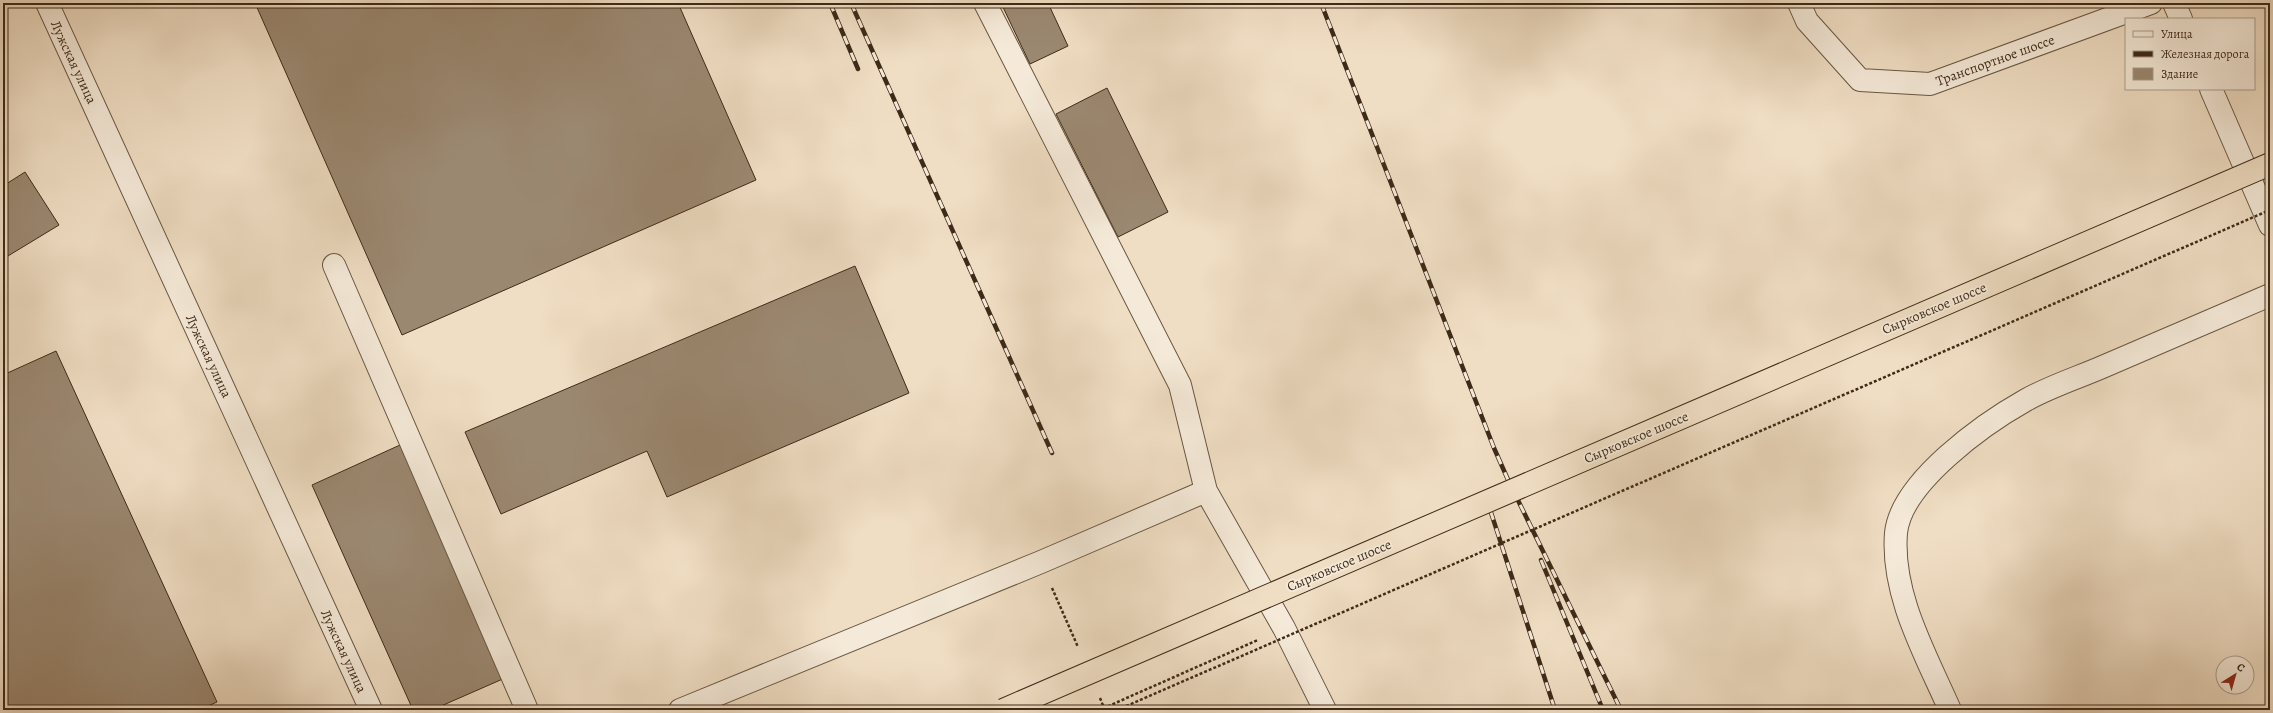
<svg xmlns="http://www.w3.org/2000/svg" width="2273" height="713" viewBox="0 0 2273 713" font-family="Alegreya,serif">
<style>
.building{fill:#9b8871;stroke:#3e2a18}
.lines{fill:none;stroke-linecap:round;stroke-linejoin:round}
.minor-casing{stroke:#6a5743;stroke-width:24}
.path{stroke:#3e2a18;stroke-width:2.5;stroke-dasharray:3 2;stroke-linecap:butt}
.minor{stroke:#f5ead9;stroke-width:22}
.rail-casing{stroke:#3e2a18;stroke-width:4.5}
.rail{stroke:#f5ead9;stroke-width:3;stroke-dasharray:9;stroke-linecap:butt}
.major-bridge-casing{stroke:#3e2a18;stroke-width:24;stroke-linecap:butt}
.path-bridge{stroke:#3e2a18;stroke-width:2.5;stroke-dasharray:3 2;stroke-linecap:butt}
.major-bridge{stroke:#f0dec4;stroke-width:22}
.labels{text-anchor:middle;stroke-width:3.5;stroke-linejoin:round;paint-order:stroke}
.street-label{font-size:14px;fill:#3e2a18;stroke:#f5ead9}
</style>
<rect width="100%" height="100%" fill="#f0dec4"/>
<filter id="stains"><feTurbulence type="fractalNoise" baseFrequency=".005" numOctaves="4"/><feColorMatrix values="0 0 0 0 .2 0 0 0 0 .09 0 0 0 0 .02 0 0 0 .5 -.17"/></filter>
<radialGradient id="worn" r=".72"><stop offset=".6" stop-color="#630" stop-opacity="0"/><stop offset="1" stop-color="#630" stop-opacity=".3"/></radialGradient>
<!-- building -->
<path class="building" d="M255,3H678L756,180L402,335Z
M1001,3H1048L1068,46L1030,64Z
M1107,88L1168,212L1118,237L1056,114Z
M25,172L59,225L3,259V186Z
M855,266L909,393L667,497L647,451L501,514L465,432Z
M56,351L217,702L199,710H3V375Z
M400,445L505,678L432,710H413L312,485Z"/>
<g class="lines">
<defs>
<path id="minor" d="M47,3L371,710
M985,3L1180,385L1206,491L1284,628L1325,710
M1799,3L1807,21L1860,80L1930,84L2151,3
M2174,3L2181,19
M2211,89L2270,225
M334,265L527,710
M680,710L1041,562L1206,491
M1950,710C1926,655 1891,595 1896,533C1901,482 1985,423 2026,400C2051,386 2080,377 2107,365C2161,342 2216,318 2270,295"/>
</defs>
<!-- minor casing -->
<use href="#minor" class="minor-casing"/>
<!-- path -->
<path class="path" d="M1052,588L1078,647
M1100,698L1104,708L1258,640
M1099,710L1104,708"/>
<!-- minor -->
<use href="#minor" class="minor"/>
<defs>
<path id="rail" d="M830,3L858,69
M851,3L1052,453
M1321,3L1494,448L1509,482L1621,710
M1485,494L1555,710
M1541,560L1603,710"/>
</defs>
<!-- rail casing -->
<use href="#rail" class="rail-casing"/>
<!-- rail -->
<use href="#rail" class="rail"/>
<defs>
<path id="major-bridge" d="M1003,710L2270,164"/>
</defs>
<!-- major-bridge casing -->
<use href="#major-bridge" class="major-bridge-casing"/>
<!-- path-bridge -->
<path class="path-bridge" d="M1117,710L2270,210"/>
<!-- major-bridge -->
<use href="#major-bridge" class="major-bridge"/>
</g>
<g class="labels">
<!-- street labels -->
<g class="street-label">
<text transform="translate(1995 60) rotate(-20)" y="5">Транспортное шоссе</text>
<text transform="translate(74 62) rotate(65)" y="5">Лужская улица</text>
<text transform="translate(1934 308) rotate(-23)" y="5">Сырковское шоссе</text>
<text transform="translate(209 356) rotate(65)" y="5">Лужская улица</text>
<text transform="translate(1636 437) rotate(-23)" y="5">Сырковское шоссе</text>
<text transform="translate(1339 565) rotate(-23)" y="5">Сырковское шоссе</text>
<text transform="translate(344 651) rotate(65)" y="5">Лужская улица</text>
</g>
</g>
<!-- margin -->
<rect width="2273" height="713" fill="none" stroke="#f0dec4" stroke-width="16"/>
<rect x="4" y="4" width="2265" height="705" fill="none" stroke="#3e2a18" stroke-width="2"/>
<rect x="8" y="8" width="2257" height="697" fill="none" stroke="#3e2a18"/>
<!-- legend -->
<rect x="2125" y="18" width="130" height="72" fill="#f5ead9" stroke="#ac9d8c"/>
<rect x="2133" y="31" width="20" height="6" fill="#f5ead9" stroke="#ac9d8c"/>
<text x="2161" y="38" font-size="12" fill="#3e2a18">Улица</text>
<rect x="2133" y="51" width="20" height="6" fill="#3e2a18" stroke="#ac9d8c"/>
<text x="2161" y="58" font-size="12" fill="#3e2a18">Железная дорога</text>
<rect x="2133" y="68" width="20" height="12" fill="#9b8871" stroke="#ac9d8c"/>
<text x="2161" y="78" font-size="12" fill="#3e2a18">Здание</text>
<!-- north arrow -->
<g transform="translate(2235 675) rotate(37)"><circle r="19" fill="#f5ead9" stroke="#ac9d8c"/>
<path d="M0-3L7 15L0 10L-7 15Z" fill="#8f2418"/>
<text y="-6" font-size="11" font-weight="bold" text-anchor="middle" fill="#3e2a18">С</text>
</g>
<rect width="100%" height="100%" filter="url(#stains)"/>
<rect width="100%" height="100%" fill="url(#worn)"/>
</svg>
